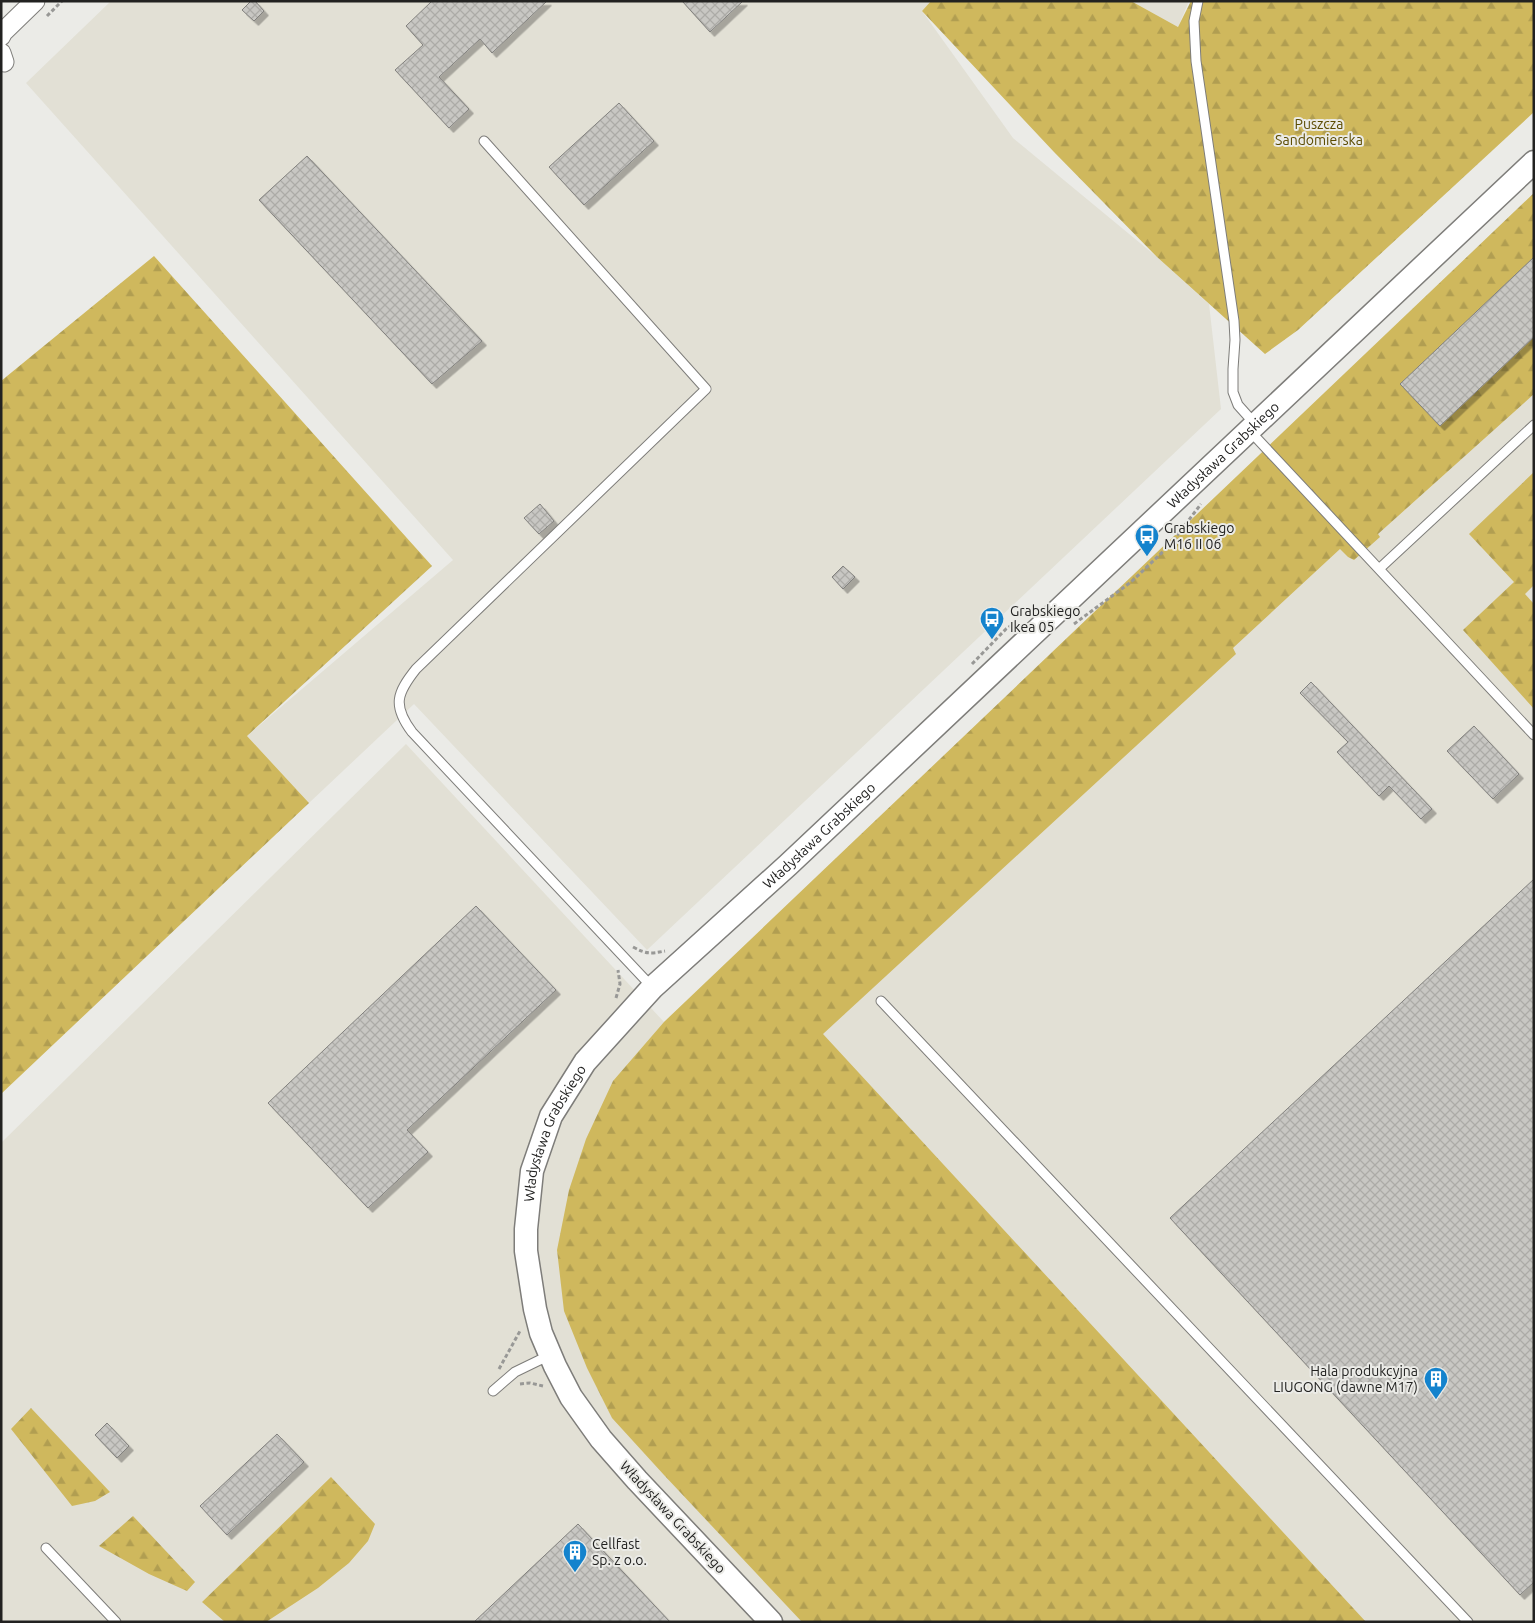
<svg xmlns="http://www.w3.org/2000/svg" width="1535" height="1623" viewBox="0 0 1535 1623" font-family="Ubuntu,sans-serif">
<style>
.built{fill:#e2e0d5}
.forest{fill:url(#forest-firs)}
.building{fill:url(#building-cross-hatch);stroke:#82817e;filter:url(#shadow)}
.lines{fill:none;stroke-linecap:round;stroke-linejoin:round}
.service-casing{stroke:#7e7d7a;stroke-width:11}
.minor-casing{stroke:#7e7d7a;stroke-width:21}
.tertiary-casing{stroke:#7e7d7a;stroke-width:25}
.path{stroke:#989896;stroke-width:3;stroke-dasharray:4 2.5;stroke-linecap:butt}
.service{stroke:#fff;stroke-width:9}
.minor{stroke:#fff;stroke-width:19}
.tertiary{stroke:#fff;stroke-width:22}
.labels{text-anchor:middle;stroke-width:4;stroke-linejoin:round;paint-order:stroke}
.park-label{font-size:14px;fill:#5b4b00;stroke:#ebebe7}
.street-label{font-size:14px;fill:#222221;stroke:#ebebe7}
.poi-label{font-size:14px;fill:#222221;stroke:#ebebe7;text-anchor:start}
</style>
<defs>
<pattern id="forest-firs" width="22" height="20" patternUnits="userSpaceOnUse" patternTransform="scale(1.25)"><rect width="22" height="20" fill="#cfb85d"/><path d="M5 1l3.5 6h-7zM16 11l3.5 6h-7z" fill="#b19e51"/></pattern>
<pattern id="building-cross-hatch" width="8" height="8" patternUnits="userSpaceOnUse" patternTransform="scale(1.25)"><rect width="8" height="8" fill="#c8c7c3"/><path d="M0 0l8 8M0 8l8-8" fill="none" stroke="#acaba7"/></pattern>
<filter id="shadow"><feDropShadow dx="4.5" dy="4.5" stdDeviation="0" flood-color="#0004"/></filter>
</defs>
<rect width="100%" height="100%" fill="#ebebe7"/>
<!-- built -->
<path class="built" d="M111,1H931L922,11L1013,138L1157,257L1209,304L1221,409L647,950L414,704L309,803L247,736L453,560L26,83Z
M1131,1H1189L1178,27Z
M1534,193V1622H1V1143L406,744L664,1022Z"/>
<!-- forest -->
<path class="forest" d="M931,1H1131L1178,27L1191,1H1534V112L1298,330L1265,354L1157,257L1054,152L922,11Z
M1534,193V394L1378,534L1380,537L1354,560L1348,557L1340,549L1233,648L1236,654L823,1034L1366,1622H802L664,1475L612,1418L587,1368L564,1311L557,1250L569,1190L586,1139L613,1081L664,1022Z
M154,256L432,566L247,736L309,803L1,1094V381Z
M1534,472V585L1525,594L1534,604V709L1463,630L1514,582L1469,534Z
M31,1408L110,1492L95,1501L72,1506L11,1429Z
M331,1477L375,1524L368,1541L349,1563L318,1588L266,1622H225L202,1602Z
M133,1516L195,1582L187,1591L149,1574L99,1546Z"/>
<!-- building -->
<path class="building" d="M251,1H255L264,11L254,21L242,10Z
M432,1H547L492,53L480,39L439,77L469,109L449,128L395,70L423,45L406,26Z
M682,1H743L710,32Z
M619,103L654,141L584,205L549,167Z
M307,156L482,341L432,384L259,200Z
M1534,257V337L1440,426L1400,384Z
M540,504L554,521L539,534L524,518Z
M843,566L855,577L843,589L832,577Z
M1311,682L1432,809L1421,819L1389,786L1379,796L1337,752L1348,742L1300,693Z
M1474,726L1519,774L1493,799L1447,751Z
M1534,879V1582L1520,1595L1170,1218Z
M476,906L556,990L407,1130L428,1152L368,1208L268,1103Z
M107,1423L129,1446L117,1458L95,1435Z
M277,1434L304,1462L227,1535L200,1506Z
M578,1524L670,1622H474Z"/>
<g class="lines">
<defs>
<path id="service" d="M1198,1L1194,21L1196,61L1234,321L1235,340L1233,369V392L1238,405L1255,424
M484,141L706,389L416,669C397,693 392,705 412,732L652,987
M1249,430L1534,735
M1379,569L1534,425
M881,1001L1468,1622
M493,1391L515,1372L550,1355
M46,1548L116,1622"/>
<path id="minor" d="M1,36L2,33L35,1
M1,53L4,62"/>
<g id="tertiary">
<path id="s1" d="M771,1622L637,1480L601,1439L571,1397L555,1366L541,1333L535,1309L526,1251V1229L532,1171L551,1116L585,1062L652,988L788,865L1534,162"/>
</g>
</defs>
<!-- service casing -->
<use href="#service" class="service-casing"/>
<!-- minor casing -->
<use href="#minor" class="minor-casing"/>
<!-- tertiary casing -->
<use href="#tertiary" class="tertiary-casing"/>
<!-- path -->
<path class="path" d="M47,16L62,1
M1074,624L1131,582L1169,546L1201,504
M972,664L1006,629L1016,622
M633,947C646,954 650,954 665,951
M616,998L620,984L618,970
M499,1369L520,1331
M520,1384L530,1383L543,1386"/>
<!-- service -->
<use href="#service" class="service"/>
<!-- minor -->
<use href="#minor" class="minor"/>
<!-- tertiary -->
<use href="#tertiary" class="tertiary"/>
</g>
<!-- icons -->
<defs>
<symbol id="bus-pin" viewBox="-11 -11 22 30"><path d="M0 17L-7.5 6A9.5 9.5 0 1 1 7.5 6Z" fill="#1483cd" stroke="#ebebe7"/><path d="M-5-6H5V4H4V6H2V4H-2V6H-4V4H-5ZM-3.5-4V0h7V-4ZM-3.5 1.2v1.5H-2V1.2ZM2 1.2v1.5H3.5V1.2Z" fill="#fff"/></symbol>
<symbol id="building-pin" viewBox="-11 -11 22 30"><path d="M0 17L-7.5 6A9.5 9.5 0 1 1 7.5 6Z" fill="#1483cd" stroke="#ebebe7"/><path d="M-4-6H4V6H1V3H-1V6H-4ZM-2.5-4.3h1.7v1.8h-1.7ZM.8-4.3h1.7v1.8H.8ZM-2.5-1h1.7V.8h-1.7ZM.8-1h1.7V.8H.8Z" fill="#fff"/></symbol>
</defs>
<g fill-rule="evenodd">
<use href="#bus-pin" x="1133" y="522" width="28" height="38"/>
<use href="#bus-pin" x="978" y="605" width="28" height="38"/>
<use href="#building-pin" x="1422" y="1365" width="28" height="38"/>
<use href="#building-pin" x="561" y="1538" width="28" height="38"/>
</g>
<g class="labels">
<!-- park labels -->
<g class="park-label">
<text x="1319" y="129">Puszcza<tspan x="1319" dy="16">Sandomierska</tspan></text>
</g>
<!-- street labels -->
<g class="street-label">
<text dy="5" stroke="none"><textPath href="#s1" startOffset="1539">Władysława Grabskiego</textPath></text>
<text dy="5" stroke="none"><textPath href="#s1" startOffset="984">Władysława Grabskiego</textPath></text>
<text dy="5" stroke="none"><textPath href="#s1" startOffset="579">Władysława Grabskiego</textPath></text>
<text transform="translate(673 1517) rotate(47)" y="5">Władysława Grabskiego</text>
</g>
<!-- poi labels -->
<g class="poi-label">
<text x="1164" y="533">Grabskiego<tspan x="1164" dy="16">M16 II 06</tspan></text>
<text x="1010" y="616">Grabskiego<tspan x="1010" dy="16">Ikea 05</tspan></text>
<text x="1418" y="1376" text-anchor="end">Hala produkcyjna<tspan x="1418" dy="16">LIUGONG (dawne M17)</tspan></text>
<text x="592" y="1549">Cellfast<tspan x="592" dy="16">Sp. z o.o.</tspan></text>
</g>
</g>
<!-- border -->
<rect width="1535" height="1623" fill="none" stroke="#222221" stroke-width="5"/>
</svg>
